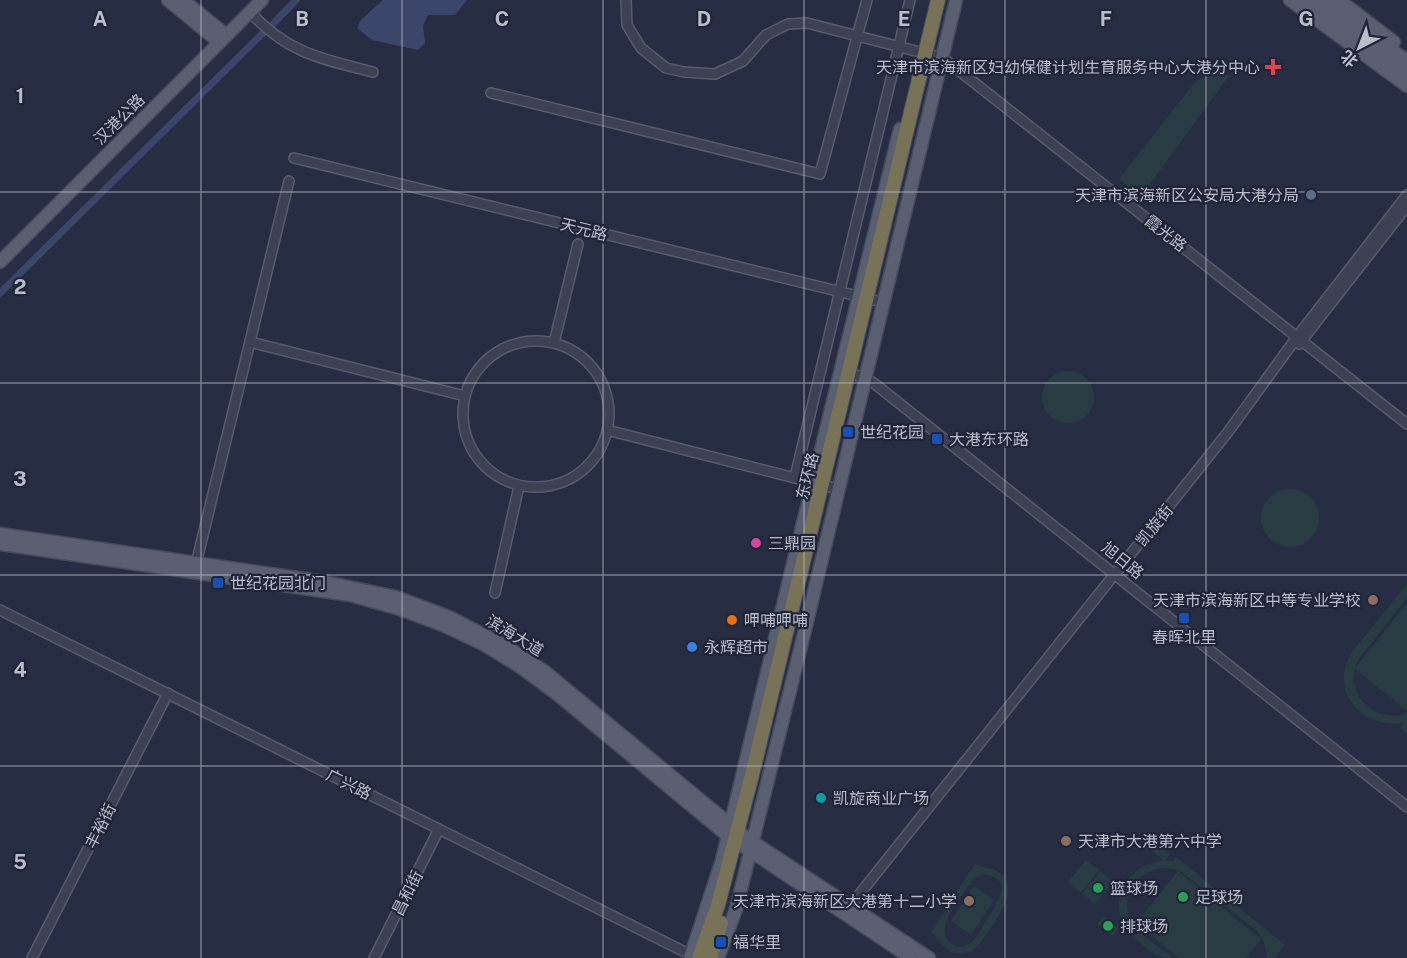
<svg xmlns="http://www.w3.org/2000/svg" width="1407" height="958" viewBox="0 0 1407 958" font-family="'Public Sans','Noto Sans SC',sans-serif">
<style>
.green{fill:#293c44;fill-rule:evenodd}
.water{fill:#3c466a}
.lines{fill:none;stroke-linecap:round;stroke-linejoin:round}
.canal{stroke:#3c466a;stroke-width:7}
.minor-casing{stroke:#575c6d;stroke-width:12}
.major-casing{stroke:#454a5c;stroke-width:15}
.highway-casing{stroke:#464b5d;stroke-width:16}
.minor{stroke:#3c4153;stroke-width:9}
.major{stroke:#5a5f72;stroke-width:12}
.highway{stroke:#787259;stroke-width:14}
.grid{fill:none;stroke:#b9bdcc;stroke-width:1.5;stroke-opacity:0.55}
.health-dot{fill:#e0444e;stroke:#202538;stroke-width:2}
.service-dot{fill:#5c6f8a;stroke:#202538;stroke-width:2}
.transit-dot{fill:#1a4fb4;stroke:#202538;stroke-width:2}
.hotel-dot{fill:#d1479c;stroke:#202538;stroke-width:2}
.education-dot{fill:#8d6e63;stroke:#202538;stroke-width:2}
.food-dot{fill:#e8710a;stroke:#202538;stroke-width:2}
.shop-dot{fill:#3f7fe0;stroke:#202538;stroke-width:2}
.culture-dot{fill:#0f9aa8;stroke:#202538;stroke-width:2}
.leisure-dot{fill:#2e9e5b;stroke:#202538;stroke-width:2}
.labels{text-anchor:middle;stroke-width:4.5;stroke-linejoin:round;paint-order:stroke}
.poi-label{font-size:16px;fill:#b9bdcc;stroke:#202538;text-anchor:start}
.street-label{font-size:16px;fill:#b9bdcc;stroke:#202538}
.grid-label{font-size:20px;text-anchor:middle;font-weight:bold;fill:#b9bdcc;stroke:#202538;stroke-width:4.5;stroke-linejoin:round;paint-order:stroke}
</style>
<rect width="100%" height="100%" fill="#272e43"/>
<!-- green -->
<path class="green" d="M1219,69L1229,76L1141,196L1119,179L1195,82Z
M1042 397a26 26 0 1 1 52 0a26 26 0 1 1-52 0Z
M1261 518a29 29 0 1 1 58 0a29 29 0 1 1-58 0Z
M1407,584V598L1359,659L1355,668L1407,603V711L1355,669C1347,699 1379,724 1407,713V734L1400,728L1403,723C1361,729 1328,691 1352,652Z
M1157,844L1170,854L1165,861H1173L1176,857L1285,945L1275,958H1267L1264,942L1257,931L1183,873C1153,855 1115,888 1131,921C1139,936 1160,947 1173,958C1158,958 1156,955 1144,946C1135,939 1127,932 1122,921C1110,892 1135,862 1164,861L1152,850Z
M1086,860L1099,870L1081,893L1068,882Z
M975,864C984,870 996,866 1004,877C1008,882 1009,888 1008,895C1006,906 982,944 973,950C968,953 960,954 954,953C942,950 940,938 931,932ZM984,874C1017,878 995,907 986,921C981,928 976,940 969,944C964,947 960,947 955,946C928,932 961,898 972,881L976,877Z
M1100,871L1113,882L1095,904L1082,894Z
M1178,871L1261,939L1246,958H1179L1136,923Z
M974,886L994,900L971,935L951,921Z
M1104,916L1119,928L1113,936L1097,924Z"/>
<!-- water -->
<path class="water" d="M383,0H467L455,15H428L423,26L425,43L418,50L372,40L357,28L361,20Z"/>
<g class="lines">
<!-- canal -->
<path class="canal" d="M270,27L296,0
M0,293L264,32"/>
<defs>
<path id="minor" d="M626,0L627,25L641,48L666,68L684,72L715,74L743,61L766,35L788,24L807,23L943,58L1407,424
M250,12C287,53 322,59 373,72
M491,93L820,174L867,0
M294,158L874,300
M463 414a73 73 0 1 1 146 0a73 73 0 1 1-146 0Z
M250,342L465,396
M554,343L578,244
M1299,344L1407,206
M846,372L865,378L875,384L1407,807
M607,430L838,489
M795,477L910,0
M195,568L289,181
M495,593L519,486
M0,610L695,957
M850,906L1228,432L1297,337L1407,195
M32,958L168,693
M374,958L439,829"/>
<path id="major" d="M168,0L219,42
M183,0L226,35
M1290,0L1407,86
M1307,0L1407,74
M1323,0L1407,61
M1339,0L1394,42
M0,262L262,0
M0,534L325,582L396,597L449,617L507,647L544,671L744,836L929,958
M0,544L350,595L400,609L445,626L483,644L519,666L557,694L728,836L911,958
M690,958L722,860L792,568L900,129
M718,958L736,909L804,634L956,0"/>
<path id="highway" d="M699,958L718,905L752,775L938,0
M710,958L721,923"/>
</defs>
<!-- minor casing -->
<use href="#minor" class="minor-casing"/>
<!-- major casing -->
<use href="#major" class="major-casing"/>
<!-- highway casing -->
<use href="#highway" class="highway-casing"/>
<!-- minor -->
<use href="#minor" class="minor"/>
<!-- major -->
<use href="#major" class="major"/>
<!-- highway -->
<use href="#highway" class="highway"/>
</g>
<!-- grid -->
<path class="grid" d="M201,0V958M402,0V958M603,0V958M804,0V958M1005,0V958M1206,0V958M0,192H1407M0,383H1407M0,575H1407M0,766H1407"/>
<!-- markers -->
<path class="health-dot" d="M1270 58h6v6h6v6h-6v6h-6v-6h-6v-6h6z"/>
<circle class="service-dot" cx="1311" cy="195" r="6"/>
<g class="transit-dot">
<rect x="842" y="426" width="12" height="12" rx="3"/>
<rect x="931" y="433" width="12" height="12" rx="3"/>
<rect x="212" y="577" width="12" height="12" rx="3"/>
<rect x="1178" y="612" width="12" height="12" rx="3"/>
<rect x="715" y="936" width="12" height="12" rx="3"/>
</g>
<circle class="hotel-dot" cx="756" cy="543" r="6"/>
<g class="education-dot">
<circle cx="1373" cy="600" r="6"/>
<circle cx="1066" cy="841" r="6"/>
<circle cx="969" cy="901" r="6"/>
</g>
<circle class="food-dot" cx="732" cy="620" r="6"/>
<circle class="shop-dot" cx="692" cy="647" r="6"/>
<circle class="culture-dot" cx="821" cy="798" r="6"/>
<g class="leisure-dot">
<circle cx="1098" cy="888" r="6"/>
<circle cx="1183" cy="897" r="6"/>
<circle cx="1108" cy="926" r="6"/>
</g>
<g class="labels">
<!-- poi labels -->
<g class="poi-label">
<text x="1260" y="73" text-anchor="end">天津市滨海新区妇幼保健计划生育服务中心大港分中心</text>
<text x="1299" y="201" text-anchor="end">天津市滨海新区公安局大港分局</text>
<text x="860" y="438">世纪花园</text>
<text x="949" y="445">大港东环路</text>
<text x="768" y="549">三鼎园</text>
<text x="230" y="589">世纪花园北门</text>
<text x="1361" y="606" text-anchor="end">天津市滨海新区中等专业学校</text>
<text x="744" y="626">呷哺呷哺</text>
<text x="1184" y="643" text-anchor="middle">春晖北里</text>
<text x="704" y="653">永辉超市</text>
<text x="833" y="804">凯旋商业广场</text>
<text x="1078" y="847">天津市大港第六中学</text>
<text x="1110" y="894">篮球场</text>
<text x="1195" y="903">足球场</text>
<text x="957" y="907" text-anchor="end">天津市滨海新区大港第十二小学</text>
<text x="1120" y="932">排球场</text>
<text x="733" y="948">福华里</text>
</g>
<!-- street labels -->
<g class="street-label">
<text transform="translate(119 119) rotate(-45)" y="6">汉港公路</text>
<text transform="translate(584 229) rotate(14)" y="6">天元路</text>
<text transform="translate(1166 233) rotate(38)" y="6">霞光路</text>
<text transform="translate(807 476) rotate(-76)" y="6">东环路</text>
<text transform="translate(1154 525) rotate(-51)" y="6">凯旋街</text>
<text transform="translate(1123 560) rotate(39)" y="6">旭日路</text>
<text transform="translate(515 635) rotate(31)" y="6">滨海大道</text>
<text transform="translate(349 784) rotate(26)" y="6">广兴路</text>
<text transform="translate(100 826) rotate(-63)" y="6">丰裕街</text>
<text transform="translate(407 893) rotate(-63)" y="6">昌和街</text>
</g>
</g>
<g class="grid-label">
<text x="100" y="26">A</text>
<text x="302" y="26">B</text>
<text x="502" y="26">C</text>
<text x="704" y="26">D</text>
<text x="904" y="26">E</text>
<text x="1106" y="26">F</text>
<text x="1306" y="26">G</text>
<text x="20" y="103">1</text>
<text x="20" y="294">2</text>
<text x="20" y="486">3</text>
<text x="20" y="677">4</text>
<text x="20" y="869">5</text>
</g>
<!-- north arrow -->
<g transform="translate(1359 48) rotate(222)" stroke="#202538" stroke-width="4.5" paint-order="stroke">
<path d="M0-4.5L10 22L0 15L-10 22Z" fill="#b9bdcc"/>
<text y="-9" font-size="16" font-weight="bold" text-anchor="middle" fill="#b9bdcc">北</text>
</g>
</svg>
